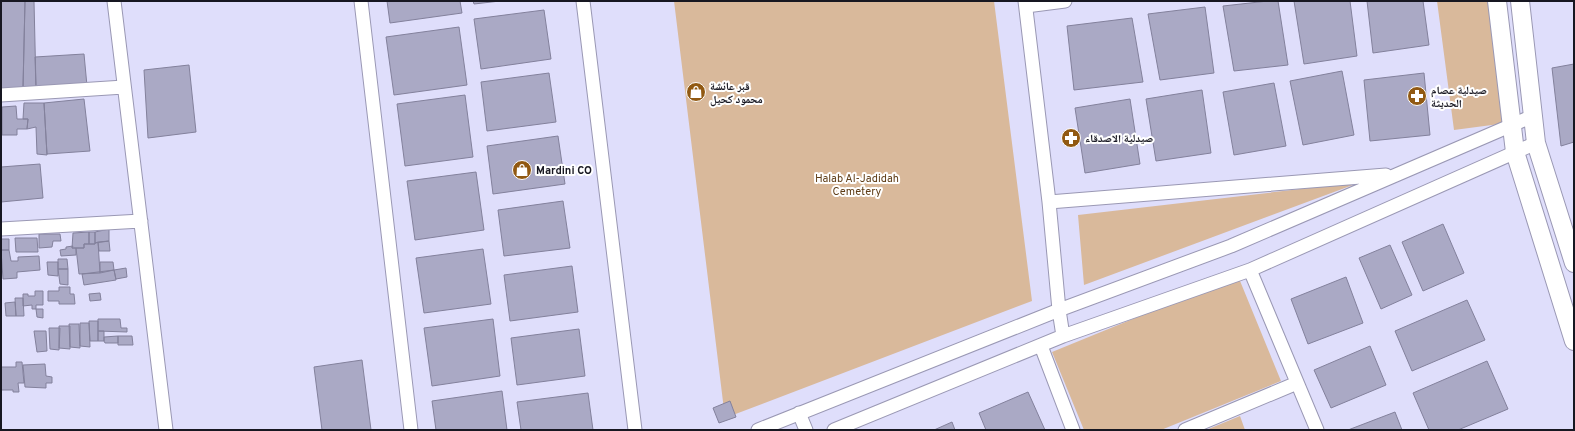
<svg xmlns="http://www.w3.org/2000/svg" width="1575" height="431" viewBox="0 0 1575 431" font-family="Overpass,'Noto Naskh Arabic',sans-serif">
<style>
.green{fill:#d9b99b}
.building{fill:#aaa9c5;stroke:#83819c}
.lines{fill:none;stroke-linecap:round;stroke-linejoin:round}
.street-casing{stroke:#9a98b4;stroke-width:15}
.secondary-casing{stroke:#9a98b4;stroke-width:20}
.street{stroke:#fff;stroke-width:13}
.secondary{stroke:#fff;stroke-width:18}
.labels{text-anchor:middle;stroke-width:4;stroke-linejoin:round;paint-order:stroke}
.poi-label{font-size:11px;font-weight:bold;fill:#171721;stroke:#fff;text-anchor:start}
.park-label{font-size:11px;fill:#5e3c16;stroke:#fff}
</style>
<rect width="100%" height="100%" fill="#dfdefb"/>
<!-- green -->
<path class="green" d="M674,1H994L1032,301L725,418Z
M1437,1H1490L1507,123L1454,130Z
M1361,182L1084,285L1078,215Z
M1238,276L1281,381L1161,430H1084L1052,352Z
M1240,416L1245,430H1206Z"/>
<!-- building -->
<path class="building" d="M1,1H25L23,88L1,89Z
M25,1H34L36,88H23Z
M387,1H460L462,13L390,23Z
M473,1H500L474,4Z
M1268,1H1278L1288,65L1234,71L1223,6Z
M1294,1H1350L1357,56L1304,64Z
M1367,1H1423L1429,45L1373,53Z
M1205,7L1214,73L1160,80L1148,14Z
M544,10L551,59L481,69L474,19Z
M1132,18L1143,82L1074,90L1067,26Z
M459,27L467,85L394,95L386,37Z
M84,54L87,86L36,88L35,57Z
M1574,64V142L1561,146L1552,68Z
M189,65L196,132L148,138L144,70Z
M1342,71L1354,135L1303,145L1290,81Z
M549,73L556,122L487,131L481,82Z
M1424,73L1430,135L1370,141L1364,80Z
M1274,83L1286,146L1234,155L1223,92Z
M1202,90L1211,153L1156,161L1146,99Z
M465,95L473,157L405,166L397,104Z
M84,99L90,151L47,154L44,103Z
M1130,99L1140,164L1085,173L1075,108Z
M24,103H44L47,155L37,154L36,127L27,129L28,119H23Z
M16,106L17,119H28L27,129H17V135H2V107Z
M558,136L565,184L493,194L487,146Z
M40,164L43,198L1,202V167Z
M476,172L484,230L415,240L407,181Z
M563,201L570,248L504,256L498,210Z
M1443,224L1464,273L1423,291L1402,242Z
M109,229V241L95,243V232Z
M89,232H95V244H89Z
M89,232V244H84V248H72L73,233Z
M39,234H60L61,241H53L52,247L39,248Z
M15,238H37L38,252H16Z
M1,239H9V250H1Z
M109,241L110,251H99L98,242Z
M98,242L100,273L79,274L76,248H84V244H95V243Z
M1390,245L1412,295L1381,309L1359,258Z
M73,246L72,248H76V255L61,256L60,250L66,249V247Z
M483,249L491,304L424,313L416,258Z
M1,250H9L11,261H18V257L39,256L40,270L17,272V278L3,279Z
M58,259H67L68,269H58Z
M47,262H58V276L48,275Z
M100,262H113L114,270L100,273Z
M572,266L578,312L510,321L504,275Z
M126,268L127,277L116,279L114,270Z
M58,269H68V285L60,284Z
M114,270L116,280L84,285L82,274Z
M1346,277L1363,323L1308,344L1291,299Z
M59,287H70V294H74L75,304H59V301H48V291H59Z
M35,291H43V305H36V309H32V305L23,306V294H28V296H35Z
M100,293L101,300L90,301L89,294Z
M15,298H23L24,316H16Z
M1467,300L1485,340L1412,371L1395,331Z
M15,302L16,316H6L5,303Z
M36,309H43V318L37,317Z
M98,319H120L121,328H127V332L98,331Z
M493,319L500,376L432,386L424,328Z
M89,321H98V341H90Z
M80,323H89L90,347L80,346Z
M69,324H79L80,348L70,347Z
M59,326H70V349L59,348Z
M49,328H60L59,350L50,349Z
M579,329L585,376L517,385L511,338Z
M34,331H46L47,351L37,352Z
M98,331H104V341H98Z
M118,336H132L133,345H118Z
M118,336V343H105L104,341V337Z
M1370,346L1386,385L1331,408L1314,370Z
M362,360L371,430H322L314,367Z
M1487,361L1508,409L1458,430H1429L1413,393Z
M16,362H22L24,383H18L19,392H13V390H1V367H16Z
M45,364L46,376L52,377V383H46V388L25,387L23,365Z
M502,391L507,430H436L432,401Z
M1028,392L1045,430H986L979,413Z
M588,393L593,430H521L517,402Z
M730,401L736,417L719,423L713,408Z
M1395,412L1402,430H1348Z
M952,422L955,430H934Z"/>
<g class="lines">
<defs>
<path id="street" d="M114,1L166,430
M361,1L411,430
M583,1L635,430
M1025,1L1049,202L1059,310L1063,336
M1026,6L1065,1
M1,95L124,87
M1049,202L1386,175
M1,229L141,221
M1250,270L1317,430
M1041,346L1073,430
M799,413L806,430
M758,430L1059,310L1231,246L1533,116
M834,430L1063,336L1250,270L1536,143
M1185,430L1297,383"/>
<path id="secondary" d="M1497,1L1515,152L1574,341
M1520,1L1536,143L1574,263"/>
</defs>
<!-- street casing -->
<use href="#street" class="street-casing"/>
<!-- secondary casing -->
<use href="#secondary" class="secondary-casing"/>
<!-- street -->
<use href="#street" class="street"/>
<!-- secondary -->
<use href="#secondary" class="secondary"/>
</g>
<!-- icons -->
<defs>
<symbol id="shop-disc" viewBox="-11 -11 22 22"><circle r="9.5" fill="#915912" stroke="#fff"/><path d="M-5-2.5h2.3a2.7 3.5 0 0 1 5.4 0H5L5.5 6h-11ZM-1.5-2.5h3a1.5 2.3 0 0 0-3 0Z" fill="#fff"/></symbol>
<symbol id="pharmacy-disc" viewBox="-11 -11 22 22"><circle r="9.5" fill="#915912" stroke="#fff"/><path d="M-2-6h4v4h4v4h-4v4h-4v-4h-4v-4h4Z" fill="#fff"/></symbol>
</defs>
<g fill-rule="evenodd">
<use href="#shop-disc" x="685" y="81" width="22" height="22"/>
<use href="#pharmacy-disc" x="1406" y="85" width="22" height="22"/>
<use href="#pharmacy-disc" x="1060" y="127" width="22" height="22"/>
<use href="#shop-disc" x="511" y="159" width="22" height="22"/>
</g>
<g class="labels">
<!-- poi labels -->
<g class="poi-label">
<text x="710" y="90">قبر عائشة<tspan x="710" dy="13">محمود كحيل</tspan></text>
<text x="1431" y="94">صيدلية عصام<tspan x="1431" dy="13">الحديثة</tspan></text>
<text x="1085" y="142">صيدلية الاصدقاء</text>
<text x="536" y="174">Mardini CO</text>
</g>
<!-- park labels -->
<g class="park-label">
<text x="857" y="182">Halab Al-Jadidah<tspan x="857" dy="13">Cemetery</tspan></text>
</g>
</g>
<!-- border -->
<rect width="1575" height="431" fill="none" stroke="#171721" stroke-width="4"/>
</svg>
